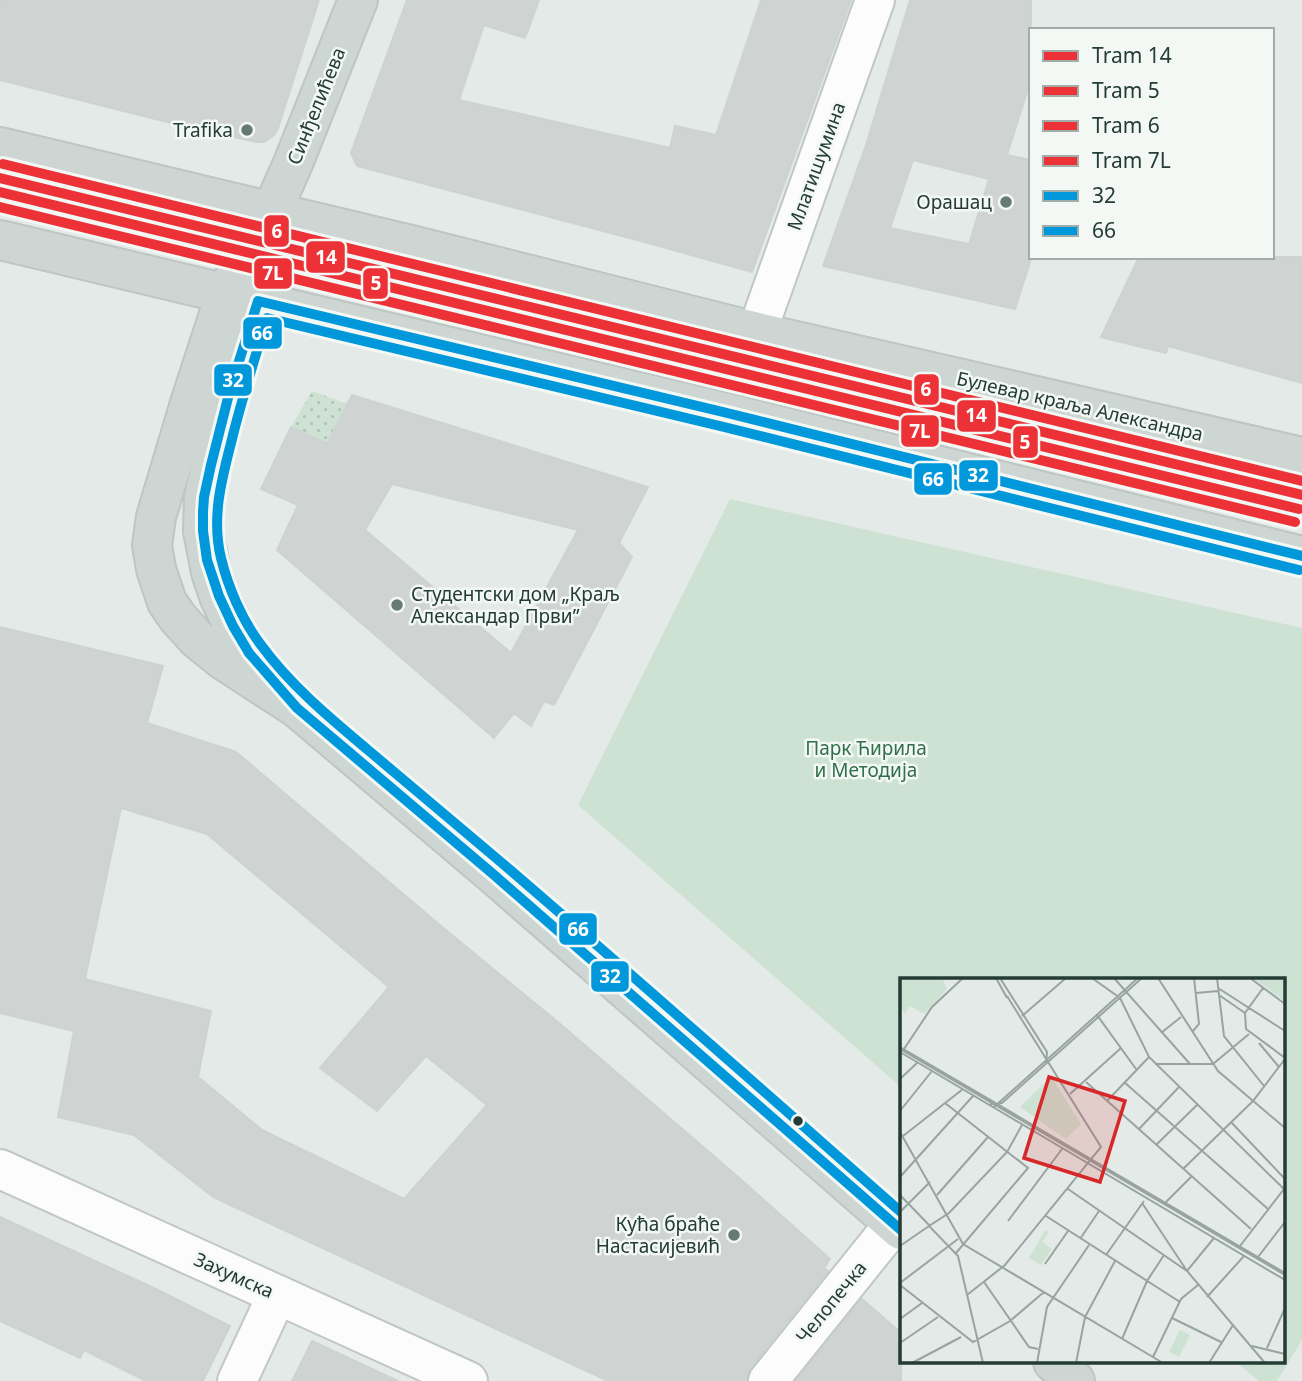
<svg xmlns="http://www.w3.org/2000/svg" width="1302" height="1381" viewBox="0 0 1302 1381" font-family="'Noto Sans',sans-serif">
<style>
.green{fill:#cee2d4}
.garden{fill:url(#garden-dots)}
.building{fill:#cfd3d1;stroke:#cdd3d0;stroke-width:2;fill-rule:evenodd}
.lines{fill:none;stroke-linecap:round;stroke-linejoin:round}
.minor-casing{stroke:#c1c7c4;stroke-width:42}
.major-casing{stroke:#bdc6c2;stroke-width:42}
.minor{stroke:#fbfcfb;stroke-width:38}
.major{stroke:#ced6d3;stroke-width:38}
.bus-1-casing{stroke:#f3f8f5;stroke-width:16}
.bus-2-casing{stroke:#f3f8f5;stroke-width:16}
.bus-1{stroke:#0098da;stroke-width:10}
.bus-2{stroke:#0098da;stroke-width:10}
.tram-1-casing{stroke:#f3f8f5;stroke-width:16}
.tram-2-casing{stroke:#f3f8f5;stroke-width:16}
.tram-3-casing{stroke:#f3f8f5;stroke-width:16}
.tram-4-casing{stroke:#f3f8f5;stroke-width:16}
.tram-1{stroke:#ed3237;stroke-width:10}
.tram-2{stroke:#ed3237;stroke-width:10}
.tram-3{stroke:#ed3237;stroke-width:10}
.tram-4{stroke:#ed3237;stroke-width:10}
.poi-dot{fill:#677973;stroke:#f3f8f5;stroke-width:2.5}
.bus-dot{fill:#233c35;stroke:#f3f8f5;stroke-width:2.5}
.labels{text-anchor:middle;stroke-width:5;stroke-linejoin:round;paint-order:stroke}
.street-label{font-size:19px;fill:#233c35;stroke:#f3f8f5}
.poi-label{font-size:19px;fill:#233c35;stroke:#f3f8f5;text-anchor:end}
.park-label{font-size:19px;fill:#307049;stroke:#f3f8f5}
.inset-road{fill:none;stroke:#97a4a0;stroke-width:2}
.view{fill:#d62828;fill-opacity:0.15;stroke:#d62828;stroke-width:3.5}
.inset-edge{fill:none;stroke:#233c35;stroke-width:3.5}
.line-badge{stroke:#f3f8f5;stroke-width:2.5}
.badge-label{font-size:19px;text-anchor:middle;font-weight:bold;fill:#fff}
</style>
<defs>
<pattern id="garden-dots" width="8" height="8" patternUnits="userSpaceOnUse" patternTransform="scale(1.75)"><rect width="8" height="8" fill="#cee2d4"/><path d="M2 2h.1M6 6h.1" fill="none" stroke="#b1c3b7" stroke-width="1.8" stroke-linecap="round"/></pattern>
</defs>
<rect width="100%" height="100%" fill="#e4eae7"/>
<!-- green -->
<path class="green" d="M730,499L1302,628V1340L1277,1381H1259L1237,1363L1283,1362V980H901V1087L578,805Z"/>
<!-- garden -->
<path class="garden" d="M312,391L347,404L327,444L291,427Z"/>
<!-- building -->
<path class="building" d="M0,0H319L278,128L274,135L264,142H257L195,129L0,80Z
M407,0H539L525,38L484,25L459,100L670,148L675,126L716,135L761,0H851L752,272L641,241L357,166L351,153Z
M910,0H1031V79L1007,155L1031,160V259L1015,309L823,266L866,145ZM913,160L989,179L969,244L890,228Z
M1139,257H1302V383L1168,346L1166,353L1101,337Z
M352,395L648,487L619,543L632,557L554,705L544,701L531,726L514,713L494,738L277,550L298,505L261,489L291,427L327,444ZM392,484L578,530L511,653L365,530Z
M0,627L163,666L147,723L236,752L441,926L559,1023L737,1176L830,1259L824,1268L828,1271L751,1367L747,1377V1381H608L213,1197L134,1135L58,1117L74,1031L0,1013ZM121,808L207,834L389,987L320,1068L377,1111L426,1056L487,1105L404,1199L262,1130L198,1077L211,1011L85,979Z
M0,1217L158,1290L230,1326L203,1381H146L84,1350L80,1358L0,1321Z
M862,1299L901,1333V1381H796Z
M312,1341L398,1381H292Z"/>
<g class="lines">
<defs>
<path id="minor" d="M757,332L875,0
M0,1169L468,1381
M237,1381L277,1295
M768,1381L894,1224"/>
<path id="major" d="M358,0L294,161L272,211L254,240L226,293L191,400L156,517L152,545L156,569L167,602L178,618L197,639L223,660L297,708L493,874L901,1230
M0,147L411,245L757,332L1302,457
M0,240L723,412L1302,556
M265,276L239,357L211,465L204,497L203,531L211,572L219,596L233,626L249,653L271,679
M1053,1362L1075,1381"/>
</defs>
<!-- minor casing -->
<use href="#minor" class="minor-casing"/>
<!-- major casing -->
<use href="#major" class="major-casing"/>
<!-- minor -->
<use href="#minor" class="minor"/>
<!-- major -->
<use href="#major" class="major"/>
<defs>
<path id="bus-1" d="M901,1230L493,874L297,708L249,653L233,626L219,596L207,560L203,531V512L204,497L211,465L230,390L258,301L723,412L1302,556"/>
<path id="bus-2" d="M901,1212C768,1095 636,978 502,863C457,825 413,788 368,750C330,718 291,686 261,645C242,620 228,587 221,558C211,517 222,478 232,439C242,398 255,358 267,318L720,426L1299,570"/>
</defs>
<!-- bus-1 casing -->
<use href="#bus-1" class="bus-1-casing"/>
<!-- bus-2 casing -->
<use href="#bus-2" class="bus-2-casing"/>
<!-- bus-1 -->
<use href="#bus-1" class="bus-1"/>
<!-- bus-2 -->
<use href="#bus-2" class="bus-2"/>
<defs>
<path id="tram-1" d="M0,178L1302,495"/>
<path id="tram-2" d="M0,192L1299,509"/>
<path id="tram-3" d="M3,164L1302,481"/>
<path id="tram-4" d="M0,207L1295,522"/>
</defs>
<!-- tram-1 casing -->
<use href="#tram-1" class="tram-1-casing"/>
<!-- tram-2 casing -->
<use href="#tram-2" class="tram-2-casing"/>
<!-- tram-3 casing -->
<use href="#tram-3" class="tram-3-casing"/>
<!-- tram-4 casing -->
<use href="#tram-4" class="tram-4-casing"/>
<!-- tram-1 -->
<use href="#tram-1" class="tram-1"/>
<!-- tram-2 -->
<use href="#tram-2" class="tram-2"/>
<!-- tram-3 -->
<use href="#tram-3" class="tram-3"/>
<!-- tram-4 -->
<use href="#tram-4" class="tram-4"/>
</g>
<!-- markers -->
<g class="poi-dot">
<circle cx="247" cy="130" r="7"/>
<circle cx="1006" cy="202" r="7"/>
<circle cx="397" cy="605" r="7"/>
<circle cx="734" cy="1235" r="7"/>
</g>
<circle class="bus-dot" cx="798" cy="1121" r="6"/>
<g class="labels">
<!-- street labels -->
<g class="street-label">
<text transform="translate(316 106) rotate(-68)" y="7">Синђелићева</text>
<text transform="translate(816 166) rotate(-70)" y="7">Млатишумина</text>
<text transform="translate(1080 406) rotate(13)" y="7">Булевар краља Александра</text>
<text transform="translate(234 1275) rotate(24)" y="7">Захумска</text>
<text transform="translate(831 1302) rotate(-51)" y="7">Челопечка</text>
</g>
<!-- poi labels -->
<g class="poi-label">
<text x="233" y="137">Trafika</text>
<text x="992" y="209">Орашац</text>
<text x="411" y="601" text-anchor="start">Студентски дом „Краљ<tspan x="411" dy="22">Александар Први”</tspan></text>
<text x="720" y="1231">Кућа браће<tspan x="720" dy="22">Настасијевић</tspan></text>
</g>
<!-- park labels -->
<g class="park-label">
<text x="866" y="755">Парк Ћирила<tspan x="866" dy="22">и Методија</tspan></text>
</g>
</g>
<!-- overview -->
<g transform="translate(900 978)">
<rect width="385" height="385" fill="#e4eae7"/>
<path d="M0,0H42L47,11L24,36L10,28L5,35L0,30ZM151,99L181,146L166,161L120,129ZM145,252L149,254L142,264L152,271L141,287L129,280ZM280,352L290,357L279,379L269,374Z" fill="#cee2d4"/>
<path d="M354,0H385V23L356,2Z" fill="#cee2d4"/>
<path class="inset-road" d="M96,0L107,20M100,0L147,74L146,86M192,0L220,20L249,79L385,212M214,0L290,86M258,0L318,93L385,150M317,0L324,58L364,108M350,0L385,26M318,10L385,53M363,10L345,35L346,51L385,80M296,15L318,13M319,17L345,35M197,37L236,91M122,38L166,0M293,53L299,46L294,0M261,55L281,39M359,65L379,89M0,69L385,295M0,71L385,297M4,71L32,29L63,0M0,74L385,302M255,86H313L349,56M0,101L17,85M186,104L351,251M224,104L368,231M170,116L221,70M207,123L249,79M45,125L128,190L56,275M90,126L102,125L242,0M94,129L238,0M0,133L32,93M331,144L385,201M239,151L279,109M0,154L63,266L263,385M3,158L63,111M256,167L297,127M283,191L353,123L385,81M0,199L73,118M168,211L287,293L314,260M0,217L29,247M37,217L88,159M242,225L287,293L365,385M265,225L291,199M0,234L30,204M146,238L280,324M108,243L162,171M180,261L199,233M0,268L29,248M340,268L384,211M206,277L244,223M358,279L385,244M145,286L168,253M84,304L129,369L138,371M0,305L58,261M0,307L73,364L110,343L144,314M67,317L105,287L201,169L107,18M307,319L344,278M272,340L321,364M0,341L22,325M222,361L247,303L264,277M0,365L38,339M352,368L385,376M367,370L385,330M253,379L281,321L298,307M12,385L61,359M83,385L58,278L29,248L49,235L107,174L122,147M137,385L147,329L189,267M176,385L185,339L215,283M309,385L333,347"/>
<path class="view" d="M149,99L225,123L200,204L124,180Z"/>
<rect width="385" height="385" class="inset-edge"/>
</g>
<g class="line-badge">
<rect x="263" y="214" width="27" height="34" rx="7" fill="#ed3237"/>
<rect x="305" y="240" width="41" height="34" rx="7" fill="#ed3237"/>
<rect x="253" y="257" width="40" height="33" rx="7" fill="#ed3237"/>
<rect x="362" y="267" width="27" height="33" rx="7" fill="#ed3237"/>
<rect x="242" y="316" width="41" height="34" rx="7" fill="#0098da"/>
<rect x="213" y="363" width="40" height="34" rx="7" fill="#0098da"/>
<rect x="913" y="373" width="27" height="33" rx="7" fill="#ed3237"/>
<rect x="956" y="399" width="41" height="34" rx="7" fill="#ed3237"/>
<rect x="900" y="414" width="40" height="34" rx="7" fill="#ed3237"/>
<rect x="1012" y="425" width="27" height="34" rx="7" fill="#ed3237"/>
<rect x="958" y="459" width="41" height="33" rx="7" fill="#0098da"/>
<rect x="913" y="462" width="40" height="34" rx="7" fill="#0098da"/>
<rect x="558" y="912" width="40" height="34" rx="7" fill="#0098da"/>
<rect x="590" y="960" width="40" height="33" rx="7" fill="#0098da"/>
</g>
<g class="badge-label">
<text x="277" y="238">6</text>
<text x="326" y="264">14</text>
<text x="273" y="280">7L</text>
<text x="376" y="290">5</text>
<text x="262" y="340">66</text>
<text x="233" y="387">32</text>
<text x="926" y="396">6</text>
<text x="976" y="422">14</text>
<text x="920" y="438">7L</text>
<text x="1025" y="449">5</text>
<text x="978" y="482">32</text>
<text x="933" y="486">66</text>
<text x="578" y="936">66</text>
<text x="610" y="983">32</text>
</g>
<!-- legend -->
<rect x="1029" y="28" width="245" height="231" fill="#f3f8f5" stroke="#a0ada8" stroke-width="2"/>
<rect x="1043" y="51" width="35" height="10" fill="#ed3237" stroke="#a0ada8" stroke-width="2"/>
<text x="1092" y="63" font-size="21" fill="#233c35">Tram 14</text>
<rect x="1043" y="86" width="35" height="10" fill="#ed3237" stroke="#a0ada8" stroke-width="2"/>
<text x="1092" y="98" font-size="21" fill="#233c35">Tram 5</text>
<rect x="1043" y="121" width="35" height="10" fill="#ed3237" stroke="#a0ada8" stroke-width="2"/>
<text x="1092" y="133" font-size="21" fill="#233c35">Tram 6</text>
<rect x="1043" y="156" width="35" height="10" fill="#ed3237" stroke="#a0ada8" stroke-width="2"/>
<text x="1092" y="168" font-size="21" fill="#233c35">Tram 7L</text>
<rect x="1043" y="191" width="35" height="10" fill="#0098da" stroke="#a0ada8" stroke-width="2"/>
<text x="1092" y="203" font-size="21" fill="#233c35">32</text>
<rect x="1043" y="226" width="35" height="10" fill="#0098da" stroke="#a0ada8" stroke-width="2"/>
<text x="1092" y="238" font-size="21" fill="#233c35">66</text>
</svg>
